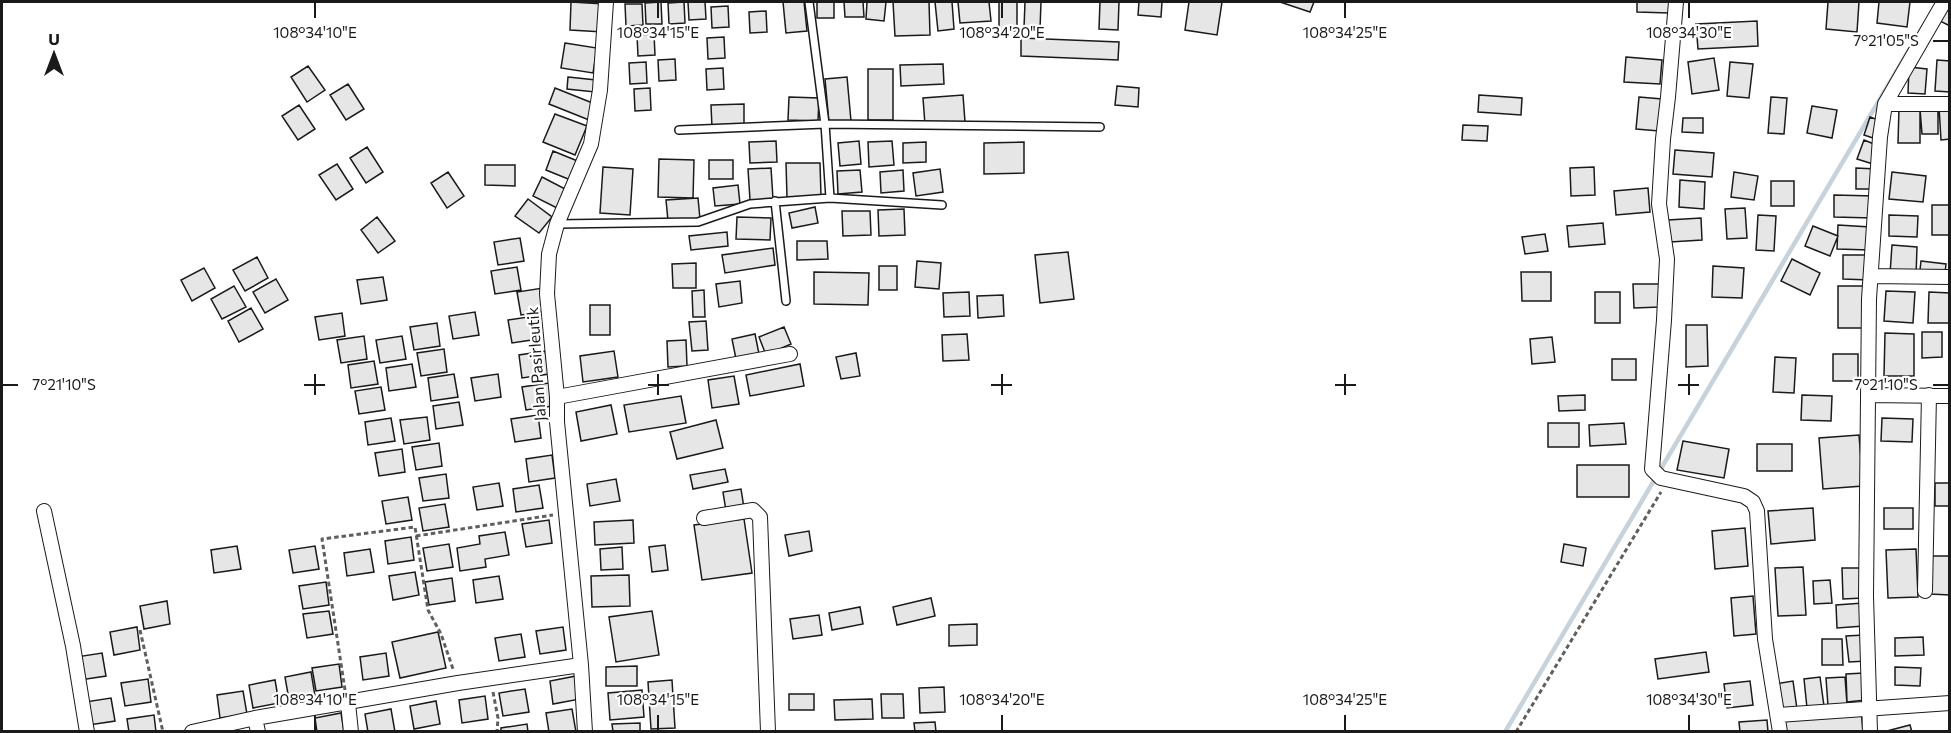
<svg xmlns="http://www.w3.org/2000/svg" width="1951" height="733" viewBox="0 0 1951 733" font-family="Commissioner,sans-serif">
<style>
.lines{fill:none;stroke-linecap:round;stroke-linejoin:round}
.stream{stroke:#c6d2dc;stroke-width:4.5}
.building{fill:#e6e6e6;stroke:#1a1a1a;stroke-width:1.5}
.lane-casing{stroke:#1a1a1a;stroke-width:10}
.street-casing{stroke:#1a1a1a;stroke-width:16}
.path{stroke:#5f5f5f;stroke-width:3;stroke-dasharray:4.5 3;stroke-linecap:butt}
.lane{stroke:#fff;stroke-width:7}
.street{stroke:#fff;stroke-width:14}
.ticks{fill:none;stroke:#1a1a1a;stroke-width:2}
.labels{text-anchor:middle;stroke-width:4.5;stroke-linejoin:round;paint-order:stroke}
.street-label{font-size:16px;fill:#1a1a1a;stroke:#fff}
.ticks-label{font-size:15px;text-anchor:middle;fill:#1a1a1a;stroke:#fff;stroke-width:4.5;stroke-linejoin:round;paint-order:stroke}
</style>
<rect width="100%" height="100%" fill="#fff"/>
<g class="lines">
<!-- stream -->
<path class="stream" d="M1505,732L1909,50"/>
</g>
<!-- building -->
<path class="building" d="M571,2L605,4L603,32L570,30Z
M661,2L662,24H646L645,3Z
M684,2L685,23L669,24L668,3Z
M688,2H705L706,19L689,20Z
M783,2H804L807,31L786,33Z
M817,2H834V18H817Z
M844,2H863L864,17H845Z
M867,2H886L884,21L866,19Z
M893,2H929L930,35L895,36Z
M935,2H952L954,29L938,31Z
M958,2H989L991,21L960,23Z
M999,2H1017V31H999Z
M1025,2H1041L1040,29L1024,28Z
M1100,2H1119L1118,30L1099,29Z
M1139,2H1162L1161,17L1138,15Z
M1189,2H1222L1217,35L1185,30Z
M1280,2H1314L1310,12Z
M1637,2H1669V13L1637,12Z
M1828,2H1859L1857,32L1826,29Z
M1879,2H1910L1907,27L1877,23Z
M1950,3V26L1940,21Z
M625,4H642L643,25L626,26Z
M728,6L729,27L712,28L711,7Z
M766,11L767,32L750,33L749,12Z
M1757,21L1758,46L1698,49L1696,24Z
M654,34L655,55L638,56L637,35Z
M724,37L725,58L708,59L707,38Z
M1021,38L1119,42L1118,60L1021,56Z
M565,43L597,48L593,73L561,68Z
M1626,57L1662,60L1660,84L1624,82Z
M1714,58L1719,90L1692,94L1688,62Z
M675,59L676,80L659,81L658,60Z
M1937,60L1950,61V92L1935,91Z
M646,62L647,83L630,84L629,63Z
M1730,62L1753,64L1749,98L1727,96Z
M943,64L944,84L901,86L900,65Z
M308,66L325,90L307,102L291,77Z
M1909,67L1927,69L1925,94L1908,93Z
M723,68L724,89L707,90L706,69Z
M868,69H893V120H868Z
M568,77L596,80L595,92L567,89Z
M847,77L851,121L829,123L825,79Z
M348,84L364,109L346,120L330,95Z
M1117,86L1139,88L1138,107L1115,105Z
M555,88L595,104L589,120L549,104Z
M650,88L651,110L635,111L634,89Z
M963,95L965,122L925,125L923,98Z
M1479,95L1522,98L1521,115L1478,112Z
M789,97L819,98L818,121L788,120Z
M1639,97L1662,99L1659,131L1636,129Z
M1771,97L1787,98L1784,134L1768,133Z
M744,104V127L712,128L711,105Z
M299,105L315,129L298,140L282,116Z
M1812,106L1837,110L1832,138L1807,133Z
M1939,107H1950V139L1941,140Z
M1899,108L1920,109V143H1898Z
M1920,109H1938V134H1922Z
M555,114L587,126L575,155L543,142Z
M1870,117L1881,121L1876,139L1864,135Z
M1683,118H1703V133L1682,132Z
M1463,125L1488,126L1487,141L1462,140Z
M1864,140L1879,146L1873,164L1857,159Z
M776,141L777,162L750,163L749,142Z
M859,141L861,164L840,166L838,143Z
M892,141L894,165L869,167L868,142Z
M926,142V162L903,163V143Z
M1024,142V173L984,174V143Z
M367,147L383,172L366,183L350,158Z
M1675,150L1714,153L1712,177L1673,174Z
M553,151L580,162L573,181L546,170Z
M659,159L694,160L693,198L658,197Z
M709,160H733V179H709Z
M786,163H820L821,196L787,197Z
M337,164L353,189L336,200L319,175Z
M485,165H515V186L485,185Z
M603,167L633,169L630,215L600,213Z
M1594,167L1595,195L1571,196L1570,168Z
M771,168L773,199L750,200L748,169Z
M1856,168L1876,169V189H1856Z
M940,169L943,192L916,196L913,173Z
M860,170L862,192L838,194L837,171Z
M903,170L904,191L881,193L880,172Z
M448,172L464,196L447,208L431,183Z
M1734,172L1758,176L1754,200L1731,197Z
M1892,172L1926,176L1923,202L1889,199Z
M542,177L569,191L559,209L533,196Z
M1680,180L1705,182L1704,209L1679,207Z
M1771,181H1794V206H1771Z
M738,185L740,204L715,206L713,188Z
M1648,188L1650,212L1616,215L1614,191Z
M1834,195L1874,196L1873,218L1834,217Z
M698,198L700,219L668,221L666,200Z
M528,199L552,217L539,233L515,216Z
M1932,205H1950V235H1932Z
M815,207L818,223L792,228L789,213Z
M1745,208L1747,238L1727,239L1725,209Z
M904,209L905,235L879,236L878,210Z
M842,211H870L871,235L843,236Z
M1758,215L1776,216L1774,251L1756,250Z
M1889,215L1918,216L1917,237L1889,236Z
M377,217L395,241L378,253L361,230Z
M737,217L771,218L770,240L736,239Z
M1701,218L1702,240L1670,242L1668,220Z
M1603,223L1605,244L1569,247L1567,226Z
M1838,225L1870,227L1869,250L1837,249Z
M1813,226L1838,236L1830,256L1805,246Z
M727,232L728,246L691,250L689,236Z
M1545,234L1548,251L1525,254L1522,237Z
M520,238L524,261L498,265L494,242Z
M797,241H827L828,259L797,260Z
M1892,245L1917,247L1916,276L1890,274Z
M773,248L775,265L725,273L722,255Z
M1068,252L1074,299L1040,303L1035,255Z
M1843,255H1869V280L1843,279Z
M257,257L268,278L245,291L233,270Z
M1792,259L1820,273L1810,295L1781,281Z
M917,261L941,263L939,289L915,287Z
M1921,261L1946,264L1945,273L1920,270Z
M696,263V288H673L672,264Z
M879,266H897V290H879Z
M1713,266L1744,268L1742,298L1712,297Z
M517,267L521,290L495,294L491,271Z
M204,268L215,288L192,301L181,280Z
M814,272L869,273L868,305L814,304Z
M1521,272H1551V301H1522Z
M383,277L387,300L361,304L357,280Z
M276,279L288,300L265,313L253,292Z
M740,281L742,303L719,307L716,284Z
M1633,284H1659L1660,307L1634,308Z
M234,286L246,307L222,319L211,299Z
M1838,286H1863V328H1838Z
M543,288L547,311L521,315L517,292Z
M704,290L705,317H693L692,291Z
M1886,291L1915,292L1913,323L1884,321Z
M969,292L970,316L944,317L943,293Z
M1595,292H1620V323H1595Z
M1929,292L1950,293V323H1928Z
M1003,295L1004,316L978,318L977,296Z
M590,305H610V335H590Z
M251,308L263,329L239,342L228,321Z
M475,312L479,335L453,339L449,316Z
M342,313L345,336L319,340L315,317Z
M535,316L538,339L512,343L508,320Z
M706,321L708,350L692,351L689,322Z
M437,323L440,346L414,350L410,327Z
M1686,325H1707L1708,366L1686,367Z
M784,327L791,344L766,355L759,337Z
M1922,332H1942V357L1922,358Z
M1885,333L1914,334V376H1884Z
M755,334L759,354L736,359L732,339Z
M967,334L969,360L943,361L942,335Z
M364,336L367,359L341,363L337,340Z
M402,336L406,359L380,363L376,340Z
M1552,337L1555,362L1532,364L1530,339Z
M686,340L687,366L668,367L667,341Z
M444,349L447,372L421,376L417,353Z
M545,351L549,374L522,378L519,355Z
M614,351L618,377L583,382L580,356Z
M856,353L860,376L841,379L836,357Z
M1833,354H1858V381H1833Z
M1775,357L1796,358L1794,393L1773,392Z
M1612,359H1636V380H1612Z
M374,361L378,384L351,388L348,365Z
M412,364L416,387L389,391L386,368Z
M800,364L804,386L750,396L746,375Z
M454,374L458,397L431,401L428,378Z
M498,374L501,397L475,401L471,378Z
M734,376L739,404L712,408L708,380Z
M549,383L552,406L526,410L522,387Z
M381,387L385,410L359,414L355,391Z
M1585,395V410L1559,411L1558,396Z
M1802,395L1832,396L1831,421L1801,420Z
M681,396L686,423L629,432L624,405Z
M459,402L463,425L436,429L433,406Z
M611,405L617,434L581,441L576,412Z
M538,415L541,438L515,442L511,419Z
M427,417L430,440L404,444L400,420Z
M391,418L395,441L368,445L365,422Z
M1882,418L1913,419L1912,442L1881,441Z
M716,420L723,448L677,459L670,432Z
M1548,423H1579V447H1548Z
M1624,423L1626,444L1590,446L1589,425Z
M1859,435L1863,486L1823,489L1819,438Z
M1683,441L1729,449L1724,478L1677,470Z
M439,443L442,466L416,470L412,447Z
M1757,444H1792V471H1757Z
M402,449L405,472L379,476L375,453Z
M552,455L555,478L529,482L526,459Z
M1577,465H1629V497H1577Z
M725,469L728,482L693,489L690,475Z
M446,474L449,498L423,501L419,478Z
M616,479L620,501L590,506L587,484Z
M499,483L503,506L477,510L473,487Z
M1935,483H1950V506H1935Z
M539,485L543,508L516,512L513,489Z
M741,489L744,508L726,511L723,492Z
M408,497L412,520L386,524L382,501Z
M445,504L449,527L423,531L419,508Z
M1813,508L1815,540L1771,544L1768,511Z
M1884,508H1913V529H1884Z
M744,519L752,573L702,580L694,525Z
M549,520L552,543L526,547L522,524Z
M633,520L634,543L595,545L594,522Z
M1745,528L1748,566L1715,569L1712,531Z
M809,531L812,551L789,556L785,535Z
M505,532L509,555L485,559L486,567L460,571L457,548L480,544L479,536Z
M411,537L414,560L388,564L385,541Z
M449,544L453,567L427,571L423,548Z
M1564,544L1586,548L1583,566L1561,562Z
M665,545L668,570L652,572L649,547Z
M237,546L241,569L214,573L211,550Z
M315,546L319,569L293,573L289,550Z
M622,547L623,569L601,570L600,549Z
M370,549L374,572L347,576L344,553Z
M1916,549L1918,597L1888,598L1886,550Z
M1930,556H1950V595L1930,594Z
M1803,567L1806,615L1778,616L1775,568Z
M1842,568H1862L1863,598L1843,599Z
M415,572L419,595L393,600L389,576Z
M629,575L630,606L592,607L591,576Z
M499,576L503,599L476,603L473,580Z
M452,578L455,601L429,605L425,582Z
M1830,580L1832,603L1814,604L1813,581Z
M326,582L329,605L303,609L299,586Z
M1753,596L1756,634L1734,636L1731,598Z
M931,598L935,616L897,625L893,607Z
M167,601L170,624L144,629L140,606Z
M1863,603L1864,626L1837,628L1836,605Z
M860,607L863,624L832,630L829,613Z
M329,611L333,634L307,638L303,614Z
M652,611L659,655L616,662L609,617Z
M819,615L822,635L793,639L790,619Z
M977,624V645L949,646V625Z
M137,627L140,650L114,655L110,632Z
M563,627L566,650L540,654L536,631Z
M438,632L446,668L400,678L392,642Z
M521,634L525,657L499,661L495,638Z
M1864,635L1866,661L1849,662L1846,636Z
M1923,637L1924,655L1895,656V638Z
M1822,639H1842L1843,665H1822Z
M1706,652L1709,672L1658,679L1655,659Z
M102,653L106,676L80,680L76,657Z
M386,653L389,676L363,680L360,657Z
M339,664L342,687L316,691L312,668Z
M637,666V686H606V667Z
M1895,667L1921,668L1920,686L1895,685Z
M311,672L315,696L289,700L285,677Z
M1864,673L1866,700L1847,702L1846,674Z
M576,676L580,699L553,704L550,681Z
M1820,677L1824,706L1807,708L1804,679Z
M1845,677L1847,704L1828,706L1826,678Z
M148,679L151,702L125,706L121,683Z
M275,680L279,703L253,708L249,685Z
M672,680L675,728L651,729L648,682Z
M1750,681L1753,705L1727,708L1724,684Z
M1793,681L1797,709L1779,711L1775,684Z
M944,687L945,712L920,713L919,688Z
M525,689L529,712L503,716L499,693Z
M642,690L644,717L610,720L608,693Z
M243,691L247,714L220,718L217,695Z
M789,694H814V710H789Z
M881,694H903L904,718H882Z
M485,696L488,719L462,723L459,700Z
M111,698L115,721L89,725L85,702Z
M872,699L873,719L835,720L834,700Z
M436,701L440,724L414,729L410,706Z
M391,709L395,732H368L365,714Z
M572,709L576,732H549L546,713Z
M1861,709L1863,732H1786L1784,716Z
M341,713L344,732H317L315,718Z
M154,715L156,732H129L127,719Z
M1767,720L1768,732H1740L1739,722Z
M935,722L936,732H915L914,723Z
M640,723V732H613L612,724Z
M527,724L528,732H501V728Z
M1910,725L1912,732H1883Z"/>
<g class="lines">
<defs>
<path id="lane" d="M679,130L825,124L809,2
M830,198L942,205
M775,201L786,301
M557,224L698,222L750,204L830,198L825,124L1100,127"/>
<path id="street" d="M1676,2L1668,97L1663,139L1659,204L1667,259L1664,320L1652,469L1661,478L1744,496L1753,502L1757,511L1765,639L1780,732
M1885,104H1950
M1871,276L1950,277
M1868,395L1950,396
M557,397L790,354
M44,511L73,646L87,732
M704,518L753,510L760,517L768,732
M1925,591L1929,395
M348,703L351,732
M1778,715L1950,703
M255,718L458,683L581,665
M192,732L255,718L258,732
M585,732L581,665L557,422V397L547,294L549,254L557,224L591,144L600,90L606,2
M1870,732L1866,596L1869,299L1880,137L1885,104L1944,2"/>
</defs>
<!-- lane casing -->
<use href="#lane" class="lane-casing"/>
<!-- street casing -->
<use href="#street" class="street-casing"/>
<!-- path -->
<path class="path" d="M416,536L553,515
M140,630L163,732
M345,690L322,539L415,527L428,610L441,634L453,669
M493,692L498,718L497,732
M1516,732L1661,492"/>
<!-- lane -->
<use href="#lane" class="lane"/>
<!-- street -->
<use href="#street" class="street"/>
</g>
<!-- ticks -->
<path class="ticks" d="M315,3V18M658,3V18M1002,3V18M1345,3V18M1689,3V18M1933,41H1948M315,374V395M658,374V395M1002,374V395M1345,374V395M1689,374V395M3,385H18M304,385H325M648,385H669M991,385H1012M1335,385H1356M1678,385H1699M1933,385H1948M315,715V730M658,715V730M1002,715V730M1345,715V730M1689,715V730"/>
<g class="labels">
<!-- street labels -->
<g class="street-label">
<text transform="translate(536 364) rotate(-94)" y="6">Jalan Pasirleutik</text>
</g>
</g>
<g class="ticks-label">
<text x="315" y="38">108°34'10"E</text>
<text x="658" y="38">108°34'15"E</text>
<text x="1002" y="38">108°34'20"E</text>
<text x="1345" y="38">108°34'25"E</text>
<text x="1689" y="38">108°34'30"E</text>
<text x="1886" y="46">7°21'05"S</text>
<text x="64" y="390">7°21'10"S</text>
<text x="1886" y="390">7°21'10"S</text>
<text x="315" y="705">108°34'10"E</text>
<text x="658" y="705">108°34'15"E</text>
<text x="1002" y="705">108°34'20"E</text>
<text x="1345" y="705">108°34'25"E</text>
<text x="1689" y="705">108°34'30"E</text>
</g>
<!-- border -->
<rect width="1951" height="733" fill="none" stroke="#1a1a1a" stroke-width="6"/>
<!-- north arrow -->
<g transform="translate(54 54)" stroke="#ffffff" stroke-width="4.5" paint-order="stroke">
<path d="M0-4.5L10 22L0 15L-10 22Z" fill="#1a1a1a"/>
<text y="-9" font-size="16" font-weight="bold" text-anchor="middle" fill="#1a1a1a">U</text>
</g>
</svg>
